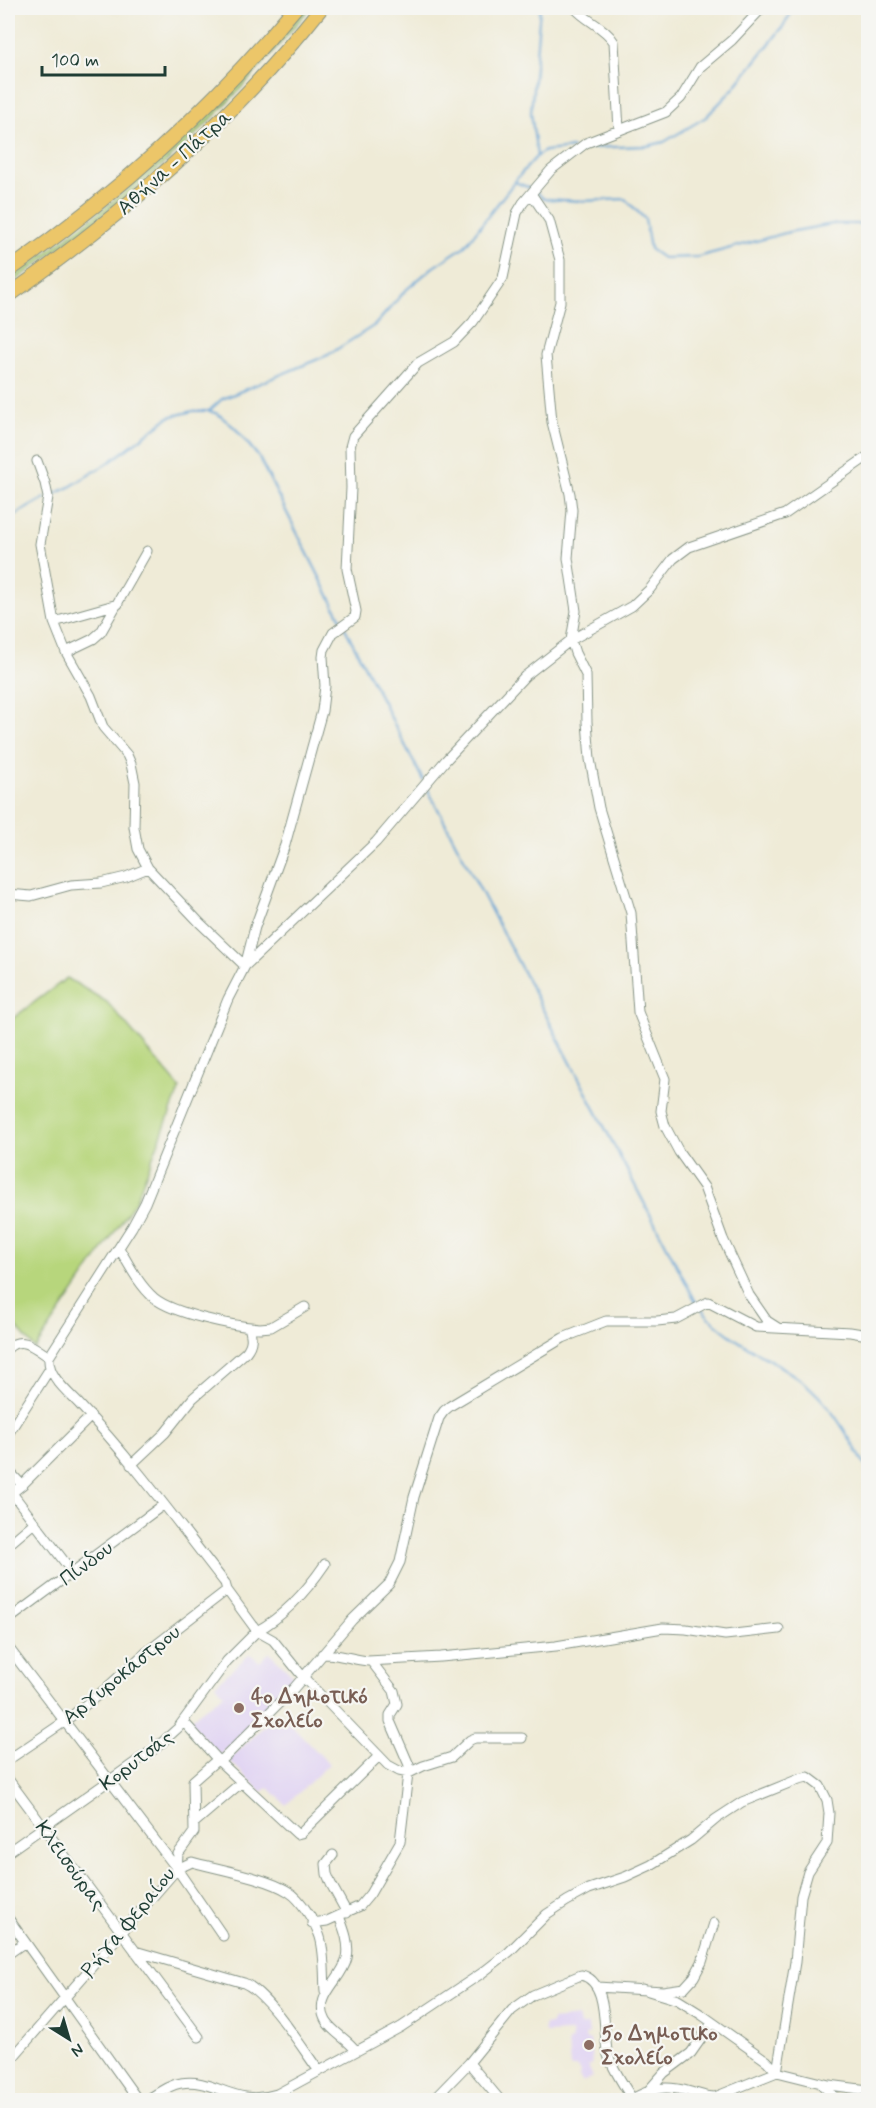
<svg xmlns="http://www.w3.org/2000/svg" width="876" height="2108" viewBox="0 0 876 2108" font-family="Mynerve,sans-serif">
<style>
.built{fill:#e1d4f3}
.grass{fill:#b7d67c;stroke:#6b8a58;stroke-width:1.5}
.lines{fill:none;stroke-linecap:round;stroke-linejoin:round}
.stream{stroke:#61a1d4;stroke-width:2}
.minor-casing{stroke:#879486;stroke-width:11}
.highway-casing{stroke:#879486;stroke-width:16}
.minor{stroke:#fff;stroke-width:9}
.highway{stroke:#ecc669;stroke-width:14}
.education-dot{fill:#8d6e63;stroke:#f6f6f2;stroke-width:2}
.labels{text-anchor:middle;stroke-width:4.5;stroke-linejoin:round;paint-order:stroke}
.street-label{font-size:21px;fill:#1f3d34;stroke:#f6f6f2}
.education-label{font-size:21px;font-weight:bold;fill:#785e54;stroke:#f6f6f2;text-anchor:start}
</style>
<rect width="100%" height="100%" fill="#f6f6f2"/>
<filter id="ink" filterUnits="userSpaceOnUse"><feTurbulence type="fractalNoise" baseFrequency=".0167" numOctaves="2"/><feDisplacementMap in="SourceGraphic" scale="12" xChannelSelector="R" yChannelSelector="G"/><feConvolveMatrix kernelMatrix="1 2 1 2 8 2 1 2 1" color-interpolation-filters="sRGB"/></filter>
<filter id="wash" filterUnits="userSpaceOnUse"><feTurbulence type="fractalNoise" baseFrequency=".008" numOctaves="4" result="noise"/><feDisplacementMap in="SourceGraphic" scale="24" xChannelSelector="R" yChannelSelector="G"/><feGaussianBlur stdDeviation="1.35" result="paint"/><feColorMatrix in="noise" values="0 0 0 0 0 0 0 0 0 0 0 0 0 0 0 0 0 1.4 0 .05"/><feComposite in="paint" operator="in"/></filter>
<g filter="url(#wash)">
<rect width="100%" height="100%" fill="#efebd7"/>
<!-- built -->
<path class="built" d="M269,1652L298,1680L254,1725L220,1755L188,1721L224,1694L216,1684L250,1654L260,1662Z
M279,1712L329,1764L286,1805L269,1788L261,1792L229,1760Z
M578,2017L580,2025H588L589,2034L585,2035L586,2040L590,2039L592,2065L588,2066L593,2077L582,2082L579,2076L580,2072L577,2067H570L568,2042L572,2041L571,2032L545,2033L544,2025L552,2024V2020Z"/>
<!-- grass -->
<path class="grass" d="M305,8H310C270,57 227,106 180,149C126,199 67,243 8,286V280C71,235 134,188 190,133C231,94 268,51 305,8Z
M67,978L107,1002L180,1088L135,1202L35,1349L8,1317V1022Z"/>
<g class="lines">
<!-- stream -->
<path class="stream" d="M584,148L647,146L664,142L706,117L733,89L782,28L794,8
M537,156L531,113L540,8
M515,182L532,189
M536,192L544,199L582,201L625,199L645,219L650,249L663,258L698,257L789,232L833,224H868
M210,410L222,399L328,355L375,325L406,290L432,268L465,246L519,176L537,156L545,151L573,148
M50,496L68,488L111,461L169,417L193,411H209L218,414L235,428L258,456L343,623
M8,519L45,498
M345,628L423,780
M427,788L697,1304
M701,1308C729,1343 768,1355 802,1381C832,1404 849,1438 868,1470
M868,1789C864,1816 864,1844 868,1871"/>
</g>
</g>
<g filter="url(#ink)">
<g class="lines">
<defs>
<path id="minor" d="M575,8C586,21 605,27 614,42L619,130
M532,195L549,220L560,260V302L546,355L552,422L570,494L572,510L568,558L576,611L571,640L575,653L586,675L587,722L590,759L599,808L631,913L638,1012L665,1079L661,1111L665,1126L679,1152L704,1187L723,1239L749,1295L767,1321L778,1328
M37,461L45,483L48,497L40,544L54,622L66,652L91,696L103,727L127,755L131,764L135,783L134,827L138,849L148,868L200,923L245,966
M54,622L118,604
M66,652L93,639L101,632L147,551
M8,894L31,896L71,885L101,883L126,877L148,868
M245,966L376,842L446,760L525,676L571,640L632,606L650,589L673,559L689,547L785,514L868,456
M8,1016L9,1015
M119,1248C129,1265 139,1285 154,1298C174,1314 233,1326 260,1328L271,1327L305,1307
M8,1348C22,1335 35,1348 49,1357
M49,1357L132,1227L145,1203L228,999L245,966L255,927L285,845L322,711L325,686L323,657L324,650L333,633L355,617L356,611L347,569L351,488L350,447L353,436L418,363L454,342L473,322L503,278L517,213L523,203L551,170L586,143L666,112L681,98L700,67L732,40L762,8
M8,1434L49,1370
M131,1465L165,1433L193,1398L246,1352C253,1343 252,1337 249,1327
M8,1470L22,1485
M12,1493L73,1573
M8,1496L22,1485L91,1416
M8,1545L35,1522
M325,1564C308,1589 284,1616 257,1631L273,1640L303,1677L388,1765L399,1771L409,1773L423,1766L452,1757L470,1740L475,1738H522
M8,1620L163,1505
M8,1647L177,1869
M322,1654C338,1653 352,1660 368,1661L441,1657L556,1646L663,1628L686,1629L725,1635L779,1629
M183,1721L220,1762L297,1834L301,1833L379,1756
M8,1760L64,1722L103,1691L144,1654L227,1590L225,1583C178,1523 132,1460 80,1405C68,1392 47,1376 49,1357
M220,1762L294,1688L352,1620L389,1584L400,1562L414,1497L439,1418L444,1411L450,1406L563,1338L606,1321H657L676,1319L708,1302L756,1327L850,1332L868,1335
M8,1779L199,2037
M194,1823L242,1782
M8,1852L157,1747L178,1728L227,1661L257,1631L227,1590
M333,1855L326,1864L327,1874L331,1884L347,1913
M339,1916C344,1929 350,1944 347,1958C342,1981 312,1996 326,2021C333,2033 348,2039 356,2051
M8,1918L138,2100
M312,1923L327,1921L360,1906L370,1894L400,1842L409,1765L390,1721V1715L397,1704L394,1691L371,1661
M223,1936L177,1869L192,1862C218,1869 268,1878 289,1892C301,1899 316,1924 320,1937C325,1954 324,1975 325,1992
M135,1951L244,1983C268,1993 302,2048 319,2071
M8,1954L25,1942
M597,1987L663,1991L684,1988L694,1977L702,1962L714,1923
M642,1989L678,2000L702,2015L767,2061L777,2072
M8,2063L177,1869L178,1854L194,1832L193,1781L218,1759
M469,2063L500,2100
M820,2083L838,2100
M649,2090L664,2073L691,2053L712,2023
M147,2100C157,2094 168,2085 181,2083C214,2077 234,2108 277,2094L401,2027L482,1973L509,1952L547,1914L567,1901L589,1889L625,1877L651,1865L691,1840L716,1819L742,1802L799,1779L808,1777L820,1786L827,1800L829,1813L827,1843L808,1872L801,1896L795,1962L777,2072
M433,2100L469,2063L512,2010L533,1995L581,1975C610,1981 602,2033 608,2055C614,2071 624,2086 633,2100
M630,2100C654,2087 665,2085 691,2092C699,2094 707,2097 715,2097L777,2072L829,2085L868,2090"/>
<path id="highway" d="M8,271C117,194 209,111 295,8
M8,296C126,212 231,122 321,8"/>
</defs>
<!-- minor casing -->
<use href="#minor" class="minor-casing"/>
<!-- highway casing -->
<use href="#highway" class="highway-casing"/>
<!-- minor -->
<use href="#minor" class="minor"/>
<!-- highway -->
<use href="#highway" class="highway"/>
</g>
</g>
<!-- markers -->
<g class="education-dot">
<circle cx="239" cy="1708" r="6"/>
<circle cx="589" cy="2045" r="6"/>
</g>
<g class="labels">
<!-- street labels -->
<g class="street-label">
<text transform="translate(174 162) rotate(-42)" y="7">Αθήνα - Πάτρα</text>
<text transform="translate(86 1563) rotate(-37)" y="7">Πίνδου</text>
<text transform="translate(121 1674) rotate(-39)" y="7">Αργυροκάστρου</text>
<text transform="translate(136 1760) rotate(-37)" y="7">Κορυτσάς</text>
<text transform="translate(71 1865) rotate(54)" y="7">Κλεισούρας</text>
<text transform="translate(128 1922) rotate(-51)" y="7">Ρήγα Φεραίου</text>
</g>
<!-- education labels -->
<g class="education-label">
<text x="251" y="1703">4ο Δημοτικό<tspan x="251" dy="24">Σχολείο</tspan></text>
<text x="601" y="2040">5o Δημοτικο<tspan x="601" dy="24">Σχολείο</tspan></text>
</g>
</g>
<!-- margin -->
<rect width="876" height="2108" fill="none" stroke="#f6f6f2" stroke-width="30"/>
<!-- north arrow -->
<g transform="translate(69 2039) rotate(143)" stroke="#f6f6f2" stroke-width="4.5" paint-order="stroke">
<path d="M0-4.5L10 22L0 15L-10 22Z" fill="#1f3d34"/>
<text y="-9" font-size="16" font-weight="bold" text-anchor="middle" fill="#1f3d34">N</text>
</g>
<!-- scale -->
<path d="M42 66v9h123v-9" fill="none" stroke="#1f3d34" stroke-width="3"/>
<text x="51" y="66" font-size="18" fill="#1f3d34" stroke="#f6f6f2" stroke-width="4.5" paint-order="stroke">100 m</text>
</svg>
